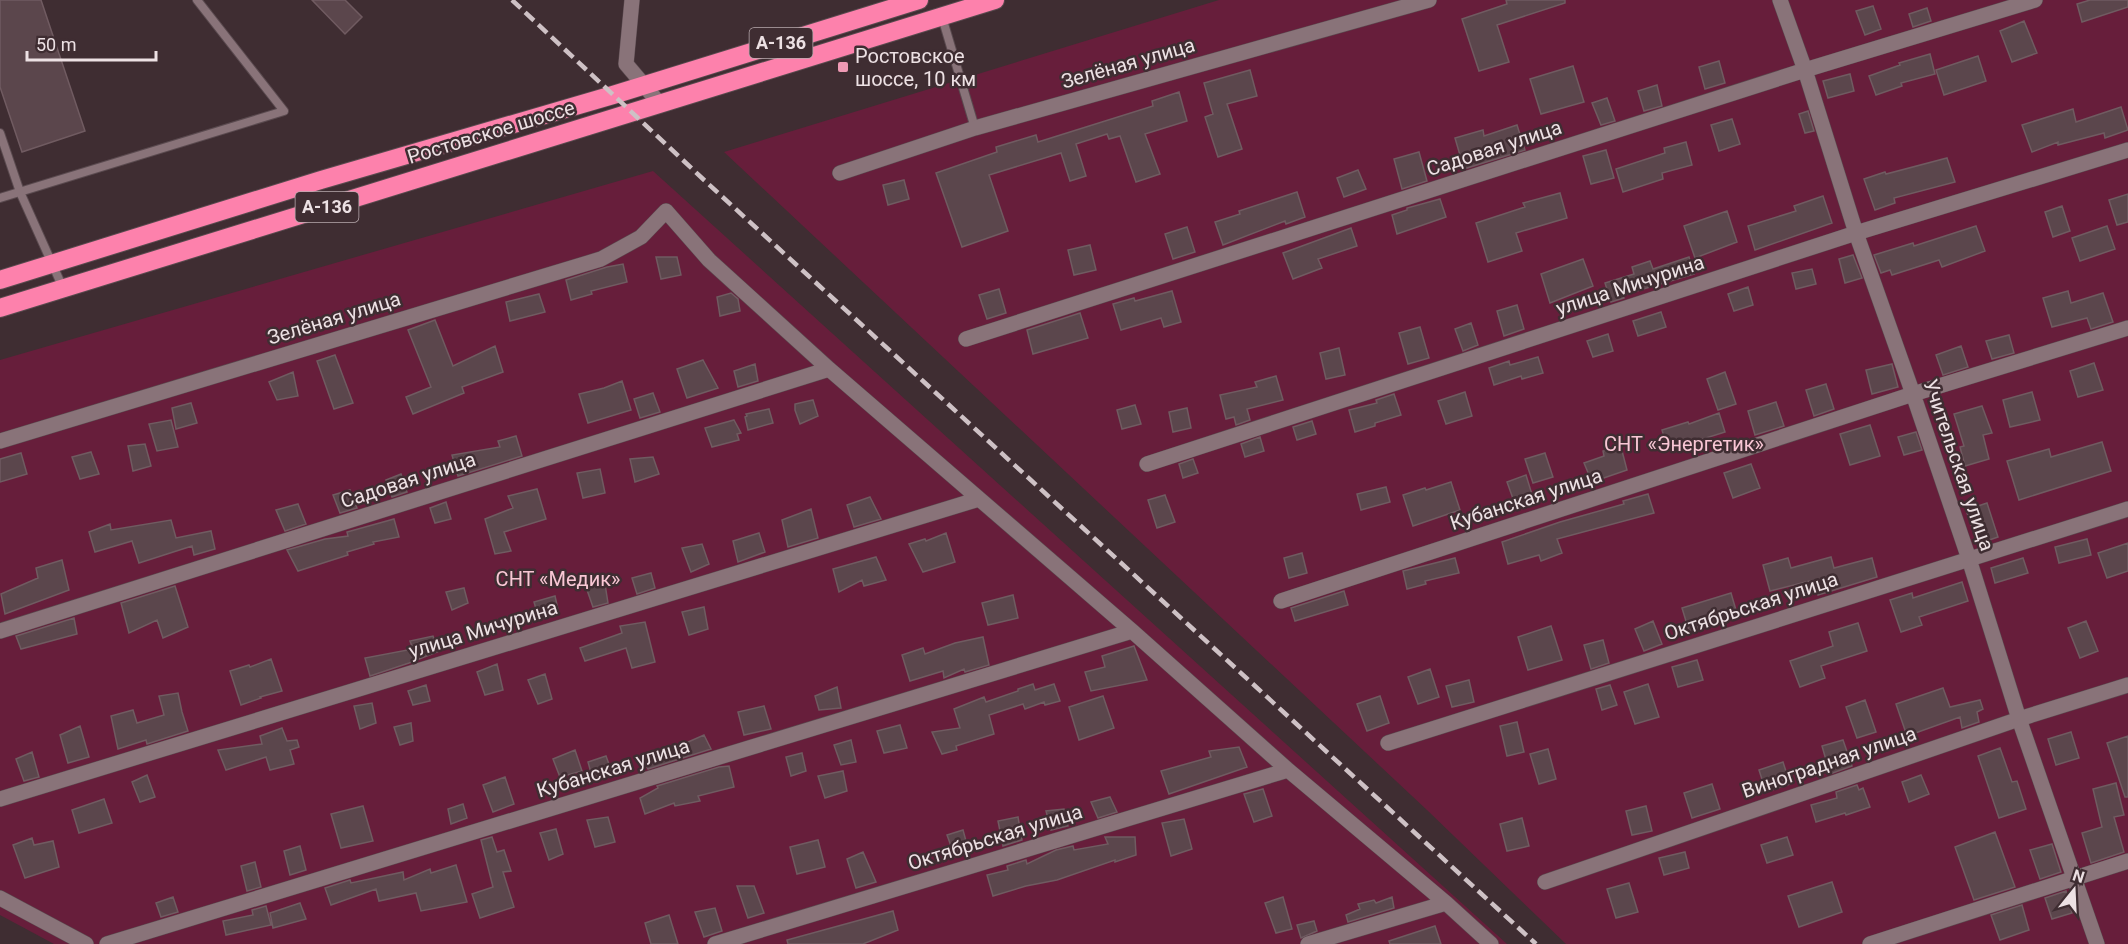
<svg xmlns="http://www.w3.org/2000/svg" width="2128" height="944" viewBox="0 0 2128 944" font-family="Roboto,sans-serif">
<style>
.green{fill:#671e3b}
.building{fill:#5b464c;stroke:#705b61;stroke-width:1.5}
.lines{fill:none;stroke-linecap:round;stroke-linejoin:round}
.lane-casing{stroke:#5a4a4f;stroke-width:10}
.street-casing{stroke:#5a4a4f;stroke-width:16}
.highway-casing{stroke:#5a4a4f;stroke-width:20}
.lane{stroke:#897379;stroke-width:8}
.street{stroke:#897379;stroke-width:15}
.highway{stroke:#fd81ac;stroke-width:18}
.rail{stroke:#cec1c5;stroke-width:4.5;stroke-dasharray:12 6;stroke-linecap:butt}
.poi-dot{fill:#f09ab5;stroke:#3f2d32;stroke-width:2}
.labels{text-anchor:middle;stroke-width:5;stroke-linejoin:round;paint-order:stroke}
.shield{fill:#3f2d32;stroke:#b9abaf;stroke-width:1.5}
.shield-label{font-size:18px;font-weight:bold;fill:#ede1e4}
.poi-label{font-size:20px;fill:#ede1e4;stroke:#3f2d32;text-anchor:start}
.street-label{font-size:20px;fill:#ede1e4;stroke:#3f2d32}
.park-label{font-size:20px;fill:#f9c7d5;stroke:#3f2d32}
</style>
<rect width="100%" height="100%" fill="#3f2d32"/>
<!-- green -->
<path class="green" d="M1219,0H2128V944H1566L1427,810L724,152Z
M653,171L1507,944H54L0,915V360Z"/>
<!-- building -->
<path class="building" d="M0,0H41L85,131L22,152L0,87Z
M312,0H345L362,17L345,34Z
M1506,0H1565V3L1497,25L1509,62L1479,71L1462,19L1507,4Z
M2090,0H2128V7L2082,22L2077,4Z
M1873,6L1881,29L1865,35L1856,11Z
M1927,8L1931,21L1913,27L1909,14Z
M2024,21L2037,53L2012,62L2000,31Z
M1930,54L1935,74L1901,83L1902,86L1876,95L1869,76L1900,65L1899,63Z
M1978,56L1986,81L1944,95L1936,70Z
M1719,61L1725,83L1705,89L1699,67Z
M1573,66L1584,102L1541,114L1530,79Z
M1250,70L1257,96L1227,104L1242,149L1218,157L1205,117L1213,114L1204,83Z
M1850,74L1854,91L1828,98L1823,81Z
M1657,85L1662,106L1644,111L1638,91Z
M1179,92L1187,121L1145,134L1160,174L1136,182L1120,136L1109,139L1107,134L1076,144L1086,176L1070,181L1061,153L989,175L1008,231L962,247L936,173L997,152L996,147L1036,135L1038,142L1153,106L1152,101Z
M1607,98L1615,121L1601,125L1592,103Z
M2121,107L2128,130L2105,138L2104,133L2058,145V142L2032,152L2022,125L2073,109L2076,122Z
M1808,111L1814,131L1805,133L1799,114Z
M1732,119L1740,144L1719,151L1711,125Z
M1517,125L1525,150L1464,169L1455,138L1483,130L1484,136Z
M1686,142L1692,165L1662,173L1663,179L1623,192L1616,169L1665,153L1664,148Z
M1606,150L1614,178L1591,184L1583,156Z
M1419,152L1427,181L1402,189L1394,159Z
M1947,158L1955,182L1894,198L1895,203L1875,210L1864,179L1885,172L1886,174Z
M1358,170L1366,189L1344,197L1337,178Z
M904,180L909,199L888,205L883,185Z
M1297,192L1305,217L1286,224L1285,221L1223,245L1215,222L1240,214L1239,211Z
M1560,193L1567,218L1516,233L1522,251L1488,262L1476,223L1525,207L1523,203Z
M2128,194V222L2117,225L2109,200Z
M1823,196L1832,223L1755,250L1748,226L1796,211L1794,206Z
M1440,199L1446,217L1397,234L1392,215L1407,210V208Z
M2062,206L2070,231L2053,237L2045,212Z
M1727,211L1737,242L1695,258L1684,226Z
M1976,226L1985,251L1942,267L1939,260L1892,275L1890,270L1881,273L1874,255L1913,243L1914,246Z
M2107,226L2115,249L2080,261L2072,238Z
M1187,227L1195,252L1173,259L1165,234Z
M1351,228L1357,246L1318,259L1322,268L1293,279L1283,253Z
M1090,245L1096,270L1074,275L1068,250Z
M1853,255L1862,278L1845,283L1839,259Z
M656,257H677L681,275L661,279Z
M1689,257L1694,274L1623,295L1624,298L1611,302L1605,283L1634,274L1632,267L1650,261L1653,269Z
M1583,259L1593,286L1550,303L1541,274Z
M623,264L627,282L591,291L592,294L571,300L566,280L607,267Z
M1812,269L1816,284L1796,289L1792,273Z
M1748,287L1753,305L1734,311L1728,294Z
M999,289L1006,313L987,319L979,295Z
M1172,291L1181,322L1164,327L1161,318L1121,330L1113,304L1134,298L1135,301Z
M2068,291L2071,303L2103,293L2113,322L2091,329L2087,318L2052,327L2043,298Z
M731,293L738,299L740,311L720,316L717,297Z
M539,294L545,312L510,321L506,302Z
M1517,305L1524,329L1504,336L1497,311Z
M1661,312L1666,327L1638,336L1633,321Z
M1080,313L1088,338L1033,354L1027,330Z
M435,320L453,366L495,346L503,372L462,387L464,393L413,414L406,397L431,387L408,330Z
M1471,323L1478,345L1463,351L1455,329Z
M1420,327L1429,358L1408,364L1399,333Z
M1608,334L1613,351L1593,357L1587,341Z
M2009,335L2014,353L1992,359L1986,341Z
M1961,346L1968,367L1943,375L1936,355Z
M1339,348L1345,375L1326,379L1320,353Z
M335,355L353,403L334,409L317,361Z
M1538,357L1543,373L1522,379L1521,376L1494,385L1489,368L1509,361L1510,365Z
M703,360L718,388L687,398L677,369Z
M2094,363L2103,390L2078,397L2070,371Z
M755,364L758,381L738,387L734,371Z
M1892,364L1898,387L1872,394L1866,370Z
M293,372L298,396L277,400L269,382Z
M1725,372L1736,404L1718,410L1707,379Z
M1276,376L1283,400L1247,409L1250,420L1236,425L1234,417L1226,419L1220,395L1257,387L1255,382Z
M622,381L631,410L588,423L579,394L604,388Z
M1826,384L1834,409L1814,416L1806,390Z
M1465,392L1472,416L1446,424L1438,401Z
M2032,392L2040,420L2010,427L2003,400Z
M653,393L660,412L640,418L634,399Z
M1394,394L1401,415L1375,423V426L1355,432L1349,410L1377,403L1376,400Z
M813,400L818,416L800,424L795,410V404Z
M1776,402L1784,426L1755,435L1748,411Z
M191,403L197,423L176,429L172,408Z
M1135,405L1141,424L1122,429L1117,410Z
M1982,406L1992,433L1983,435L1989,459L1965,466L1960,447L1964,446L1954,414Z
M1187,408L1191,428L1173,432L1169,412Z
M769,409L773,423L748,430L745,417L747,416L746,414Z
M1719,413L1725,432L1668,450L1662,430L1688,422L1689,424Z
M171,420L178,447L157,451L149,424Z
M734,420L741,433L737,434L739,440L712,447L705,428Z
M1312,421L1316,434L1297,440L1293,427Z
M1870,425L1880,456L1850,465L1840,434Z
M1916,432L1922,450L1904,455L1898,437Z
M516,436L522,456L458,476L452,455L500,447L498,441Z
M1260,437L1264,451L1245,457L1241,444Z
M2102,442L2111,471L2019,500L2007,461L2049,449L2051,457Z
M145,444L151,466L133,471L128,446Z
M1621,447L1627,470L1592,482L1584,463L1604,456L1603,451Z
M91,452L99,474L80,479L72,457Z
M21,453L27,474L0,482V459Z
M1545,453L1553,477L1533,483L1525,459Z
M653,457L659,474L635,482L630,459Z
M1193,459L1198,473L1183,478L1179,464Z
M1751,464L1760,488L1733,498L1724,473Z
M600,469L605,493L583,498L577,473Z
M401,474L407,492L392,497L386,480Z
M1526,475L1534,501L1516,507L1507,482Z
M1451,482L1460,510L1413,526L1403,495L1425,488L1426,490Z
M1386,487L1390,502L1361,510L1357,494Z
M537,489L546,519L504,532L511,551L495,554L485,519L513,508L508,496Z
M350,490L357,508L340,513L333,495Z
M1648,494L1654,513L1557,539L1562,553L1541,561L1539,555L1508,564L1502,542L1560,522L1624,504L1623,501Z
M1165,495L1175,522L1157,528L1148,500Z
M870,497L881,519L854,527L847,505Z
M446,502L451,519L435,523L430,508Z
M1987,503L1998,537L1978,544L1966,510Z
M298,504L306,524L285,531L276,510Z
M811,509L818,538L788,547L782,520Z
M394,519L399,537L373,542L374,544L347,552L348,555L298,571L287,550L325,539L348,536L347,532Z
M171,520L176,538L211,531L215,549L194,555L192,546L139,563L132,541L95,552L89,532L110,524L111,530Z
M759,533L765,552L738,562L733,541Z
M946,533L955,562L923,572L909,544L925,539L926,541Z
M2087,539L2091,555L2059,563L2055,547Z
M2128,543V571L2107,578L2098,553Z
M702,544L709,564L691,572L682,548Z
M1302,553L1307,573L1289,578L1284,558Z
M876,557L886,580L864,586L862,580L839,592L833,569Z
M1831,557L1834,568L1872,558L1877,577L1818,595L1814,580L1770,591L1763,565L1788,558L1791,568Z
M1455,558L1459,573L1425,581L1426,584L1407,589L1403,571Z
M2023,558L2028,573L1995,583L1991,568Z
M62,560L69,590L5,614L1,594L38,578L36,568Z
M651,573L655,588L637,594L632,578Z
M1962,582L1968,601L1919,617L1922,625L1901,632L1890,600L1912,593L1913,598Z
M605,584L608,603L593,607L586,587Z
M175,586L188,627L163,638L157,620L129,633L121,603Z
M464,588L468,603L452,610L446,592Z
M1344,591L1348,605L1295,621L1291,608Z
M1731,593L1738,617L1689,631L1682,608Z
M1013,595L1018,618L988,625L982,603Z
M555,596L559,614L539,619L534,602Z
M704,607L708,629L689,635L682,612Z
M74,618L77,634L21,649L16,636Z
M1653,621L1662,644L1644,651L1635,629Z
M2086,621L2098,651L2080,658L2068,628Z
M645,622L655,662L632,668L626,648L585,661L580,648L622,633L620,626Z
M1858,623L1867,651L1821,666L1825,678L1800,687L1790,661L1833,646L1829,632Z
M1551,626L1562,660L1528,670L1518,637Z
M433,636L436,644L440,643L442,650L409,663L370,676L365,658L413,649L410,641Z
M983,637L989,665L965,672L964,669L944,678L943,671L910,681L902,655L923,648L925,654L955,643Z
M1603,640L1609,663L1591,669L1584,645Z
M1134,646L1147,680L1091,691L1085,672L1105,667L1102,656Z
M271,659L282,691L260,697L261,698L241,705L230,671L249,665L250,667Z
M1697,660L1703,680L1678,687L1672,667Z
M497,664L503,690L485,695L477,672Z
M1430,669L1439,697L1418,704L1408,677Z
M545,674L552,699L538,704L528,680Z
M1469,680L1474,702L1452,707L1446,686Z
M1033,684L1035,690L1054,684L1060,701L1045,705L1044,702L1025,709L1023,704L989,715L994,734L956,746L957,750L942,754L932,732L960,728L954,709L984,697L986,702L1018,691V689Z
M1648,684L1659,717L1635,724L1624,692Z
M426,685L430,701L413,705L408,691Z
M1610,685L1617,705L1602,710L1596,689Z
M837,687L841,708L819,710L815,696Z
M1943,688L1950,707L1980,700L1983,709L1977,712L1979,722L1962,728L1960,717L1907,736L1896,704Z
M178,693L182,712L188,731L147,744L146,740L118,749L111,716L133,710L137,723L164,715L159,696Z
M1103,696L1114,728L1079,740L1069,707Z
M1380,696L1389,723L1367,731L1357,704Z
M1865,700L1876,732L1857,738L1846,707Z
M372,703L376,723L360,729L354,706Z
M764,706L771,729L744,735L738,712Z
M1517,722L1524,752L1507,756L1500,726Z
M411,723L413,741L400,745L394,727Z
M900,725L907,748L884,753L877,731Z
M80,726L89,757L68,763L60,735Z
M282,728L287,741L297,740L299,747L290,750L294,764L270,770L266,757L226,770L218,750L262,744L260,736Z
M2071,732L2079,758L2056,765L2048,739Z
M704,735L711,749L648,769L641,755L688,745V742Z
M2128,736V797H2125L2107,743Z
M851,740L856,762L841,765L834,745Z
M1843,740L1852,766L1830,774L1822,746Z
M1239,747L1247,767L1169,794L1161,771L1211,757L1209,751Z
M2000,748L2012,782L2017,781L2026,809L1999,818L1978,756Z
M1548,749L1556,779L1539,784L1530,754Z
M575,750L582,771L560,777L553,759Z
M32,752L39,777L24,781L16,759Z
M802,753L806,771L791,776L786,757Z
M606,756L613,775L593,780L588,762Z
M1783,762L1790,784L1766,792L1759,770Z
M729,766L734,787L698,796L700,801L675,806L674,803L645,814L640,798L658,788L657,786L719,767Z
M843,771L847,791L825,798L818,776Z
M147,775L155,797L140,802L132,782Z
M1921,775L1929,794L1909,802L1902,782Z
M505,777L514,804L493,812L483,785Z
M2116,783L2124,815L2114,817L2124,852L2091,863L2082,833L2102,827L2093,789Z
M1712,784L1720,809L1692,818L1684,793Z
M1857,785L1859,790L1863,788L1870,807L1846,815L1845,813L1816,822L1811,805L1837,798L1836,792Z
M1263,789L1272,816L1254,822L1244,794Z
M1110,797L1117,812L1098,818L1091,802Z
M104,799L112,823L79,833L72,810Z
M463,804L467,818L451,824L448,809Z
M363,806L373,841L341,848L331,814Z
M1646,806L1652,831L1632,835L1626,811Z
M1064,809L1068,826L1051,830L1046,811Z
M608,817L615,842L595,847L587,820Z
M1018,817L1022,840L1003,846L998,821Z
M1522,818L1529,846L1507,851L1500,824Z
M1184,819L1192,849L1171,856L1162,823Z
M556,829L563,854L549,860L540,833Z
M963,830L969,852L955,857L947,835Z
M1995,832L2015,887L1974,900L1955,847Z
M492,837L497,852L504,850L511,871L503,872L514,907L480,918L472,894L493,887L481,840Z
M1105,837H1135L1136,855L1115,862V860L1057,880L1026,886L993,896L987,875L1008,870L1007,866L1026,860L1027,864L1056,850L1073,846L1074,850L1108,844Z
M1787,837L1793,855L1767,863L1761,845Z
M32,838L34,845L53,841L59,867L25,878L13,845Z
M818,840L825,867L797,874L790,847Z
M2052,844L2061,872L2040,879L2030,850Z
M300,846L306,870L290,875L284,851Z
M863,852L876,882L856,888L847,859Z
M1685,852L1689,868L1664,875L1659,858Z
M255,862L261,887L247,891L241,866Z
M456,865L467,902L421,911L416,893L379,901L376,889L331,905L325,888L350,880L351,883L403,872L404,880L430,869L431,873Z
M1832,882L1842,912L1799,927L1788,896Z
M1629,883L1638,912L1616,918L1607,889Z
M737,886H754L764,913L748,918Z
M2066,891L2072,913L2052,919L2045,898Z
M173,897L178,912L161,917L156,903Z
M1283,897L1292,929L1276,933L1265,903Z
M1392,897L1394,908L1348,922L1346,915L1360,909L1358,904L1374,900L1376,903Z
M300,903L306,919L273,928L270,913Z
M2022,905L2029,930L2000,940L1991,915Z
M266,906L271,925L226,935L223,921L253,915L252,910Z
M715,908L722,931L704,937L695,912Z
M893,911L898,930L863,944H788L787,940Z
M669,915L678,944H651L645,923Z
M1314,921L1317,931L1301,938L1297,925Z
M1435,926L1441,944H1390L1389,941Z"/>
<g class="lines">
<defs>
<path id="lane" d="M942,17L975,128
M0,133L20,192L63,288
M0,198L284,111L197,0"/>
<path id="street" d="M632,0L626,64L659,103
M1780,0L1805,70L1856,233L1913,394L1969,559L2019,719L2097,944
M840,173L975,128L1429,0
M966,339L1805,70L2035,0
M0,441L601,259L641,237L666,211L709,260L829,369L1132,631L1288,770L1446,903L1491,944
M1147,464L1856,233L2128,150
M1281,601L1913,394L2128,328
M0,631L829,369
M1388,743L2128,509
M0,799L979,499
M1545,882L2019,719L2128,685
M0,898L86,944
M107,944L1132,631
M715,944L1288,770
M1308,944L1446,903
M1870,944L2128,861"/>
<path id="highway" d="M0,280L321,180L613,95L919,0
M0,308L995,0"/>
</defs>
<!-- lane casing -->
<use href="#lane" class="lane-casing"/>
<!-- street casing -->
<use href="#street" class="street-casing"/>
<!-- highway casing -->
<use href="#highway" class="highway-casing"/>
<!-- lane -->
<use href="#lane" class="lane"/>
<!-- street -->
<use href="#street" class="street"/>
<!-- highway -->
<use href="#highway" class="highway"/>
<!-- rail -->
<path class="rail" d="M512,0L703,179L1536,944"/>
</g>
<!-- markers -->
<rect class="poi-dot" x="837" y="61" width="12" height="12" rx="3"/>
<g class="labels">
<!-- shield labels -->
<g class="shield">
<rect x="749.5" y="28" width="63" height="30" rx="4.5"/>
<rect x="295.5" y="192" width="63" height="30" rx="4.5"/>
</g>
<g class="shield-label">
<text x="781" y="49">А-136</text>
<text x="327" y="213">А-136</text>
</g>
<!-- poi labels -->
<g class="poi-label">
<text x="855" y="63">Ростовское<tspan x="855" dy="23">шоссе, 10 км</tspan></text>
</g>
<!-- street labels -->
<g class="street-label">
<text transform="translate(1128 63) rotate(-16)" y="7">Зелёная улица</text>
<text transform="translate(491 132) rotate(-17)" y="7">Ростовское шоссе</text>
<text transform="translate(1494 148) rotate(-18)" y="7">Садовая улица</text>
<text transform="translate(1630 285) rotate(-18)" y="7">улица Мичурина</text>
<text transform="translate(334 318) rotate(-17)" y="7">Зелёная улица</text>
<text transform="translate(1959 465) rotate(71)" y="7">Учительская улица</text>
<text transform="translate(408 480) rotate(-18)" y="7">Садовая улица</text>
<text transform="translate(1526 499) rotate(-18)" y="7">Кубанская улица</text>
<text transform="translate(1751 606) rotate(-18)" y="7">Октябрьская улица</text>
<text transform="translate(483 629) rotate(-17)" y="7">улица Мичурина</text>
<text transform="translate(1829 762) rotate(-19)" y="7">Виноградная улица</text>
<text transform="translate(613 768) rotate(-17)" y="7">Кубанская улица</text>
<text transform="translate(995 837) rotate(-17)" y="7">Октябрьская улица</text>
</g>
<!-- park labels -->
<g class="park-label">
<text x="1684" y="451">СНТ «Энергетик»</text>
<text x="558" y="586">СНТ «Медик»</text>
</g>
</g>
<!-- north arrow -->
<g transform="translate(2074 890) rotate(18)" stroke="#3f2d32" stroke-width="4.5" paint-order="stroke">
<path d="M0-4.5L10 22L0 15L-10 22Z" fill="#ede1e4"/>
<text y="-9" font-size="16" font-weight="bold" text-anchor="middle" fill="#ede1e4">N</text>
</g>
<!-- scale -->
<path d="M27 51v9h129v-9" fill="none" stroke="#ede1e4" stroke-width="3"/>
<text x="36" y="51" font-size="18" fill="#ede1e4" stroke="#3f2d32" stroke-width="4.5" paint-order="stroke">50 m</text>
</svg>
